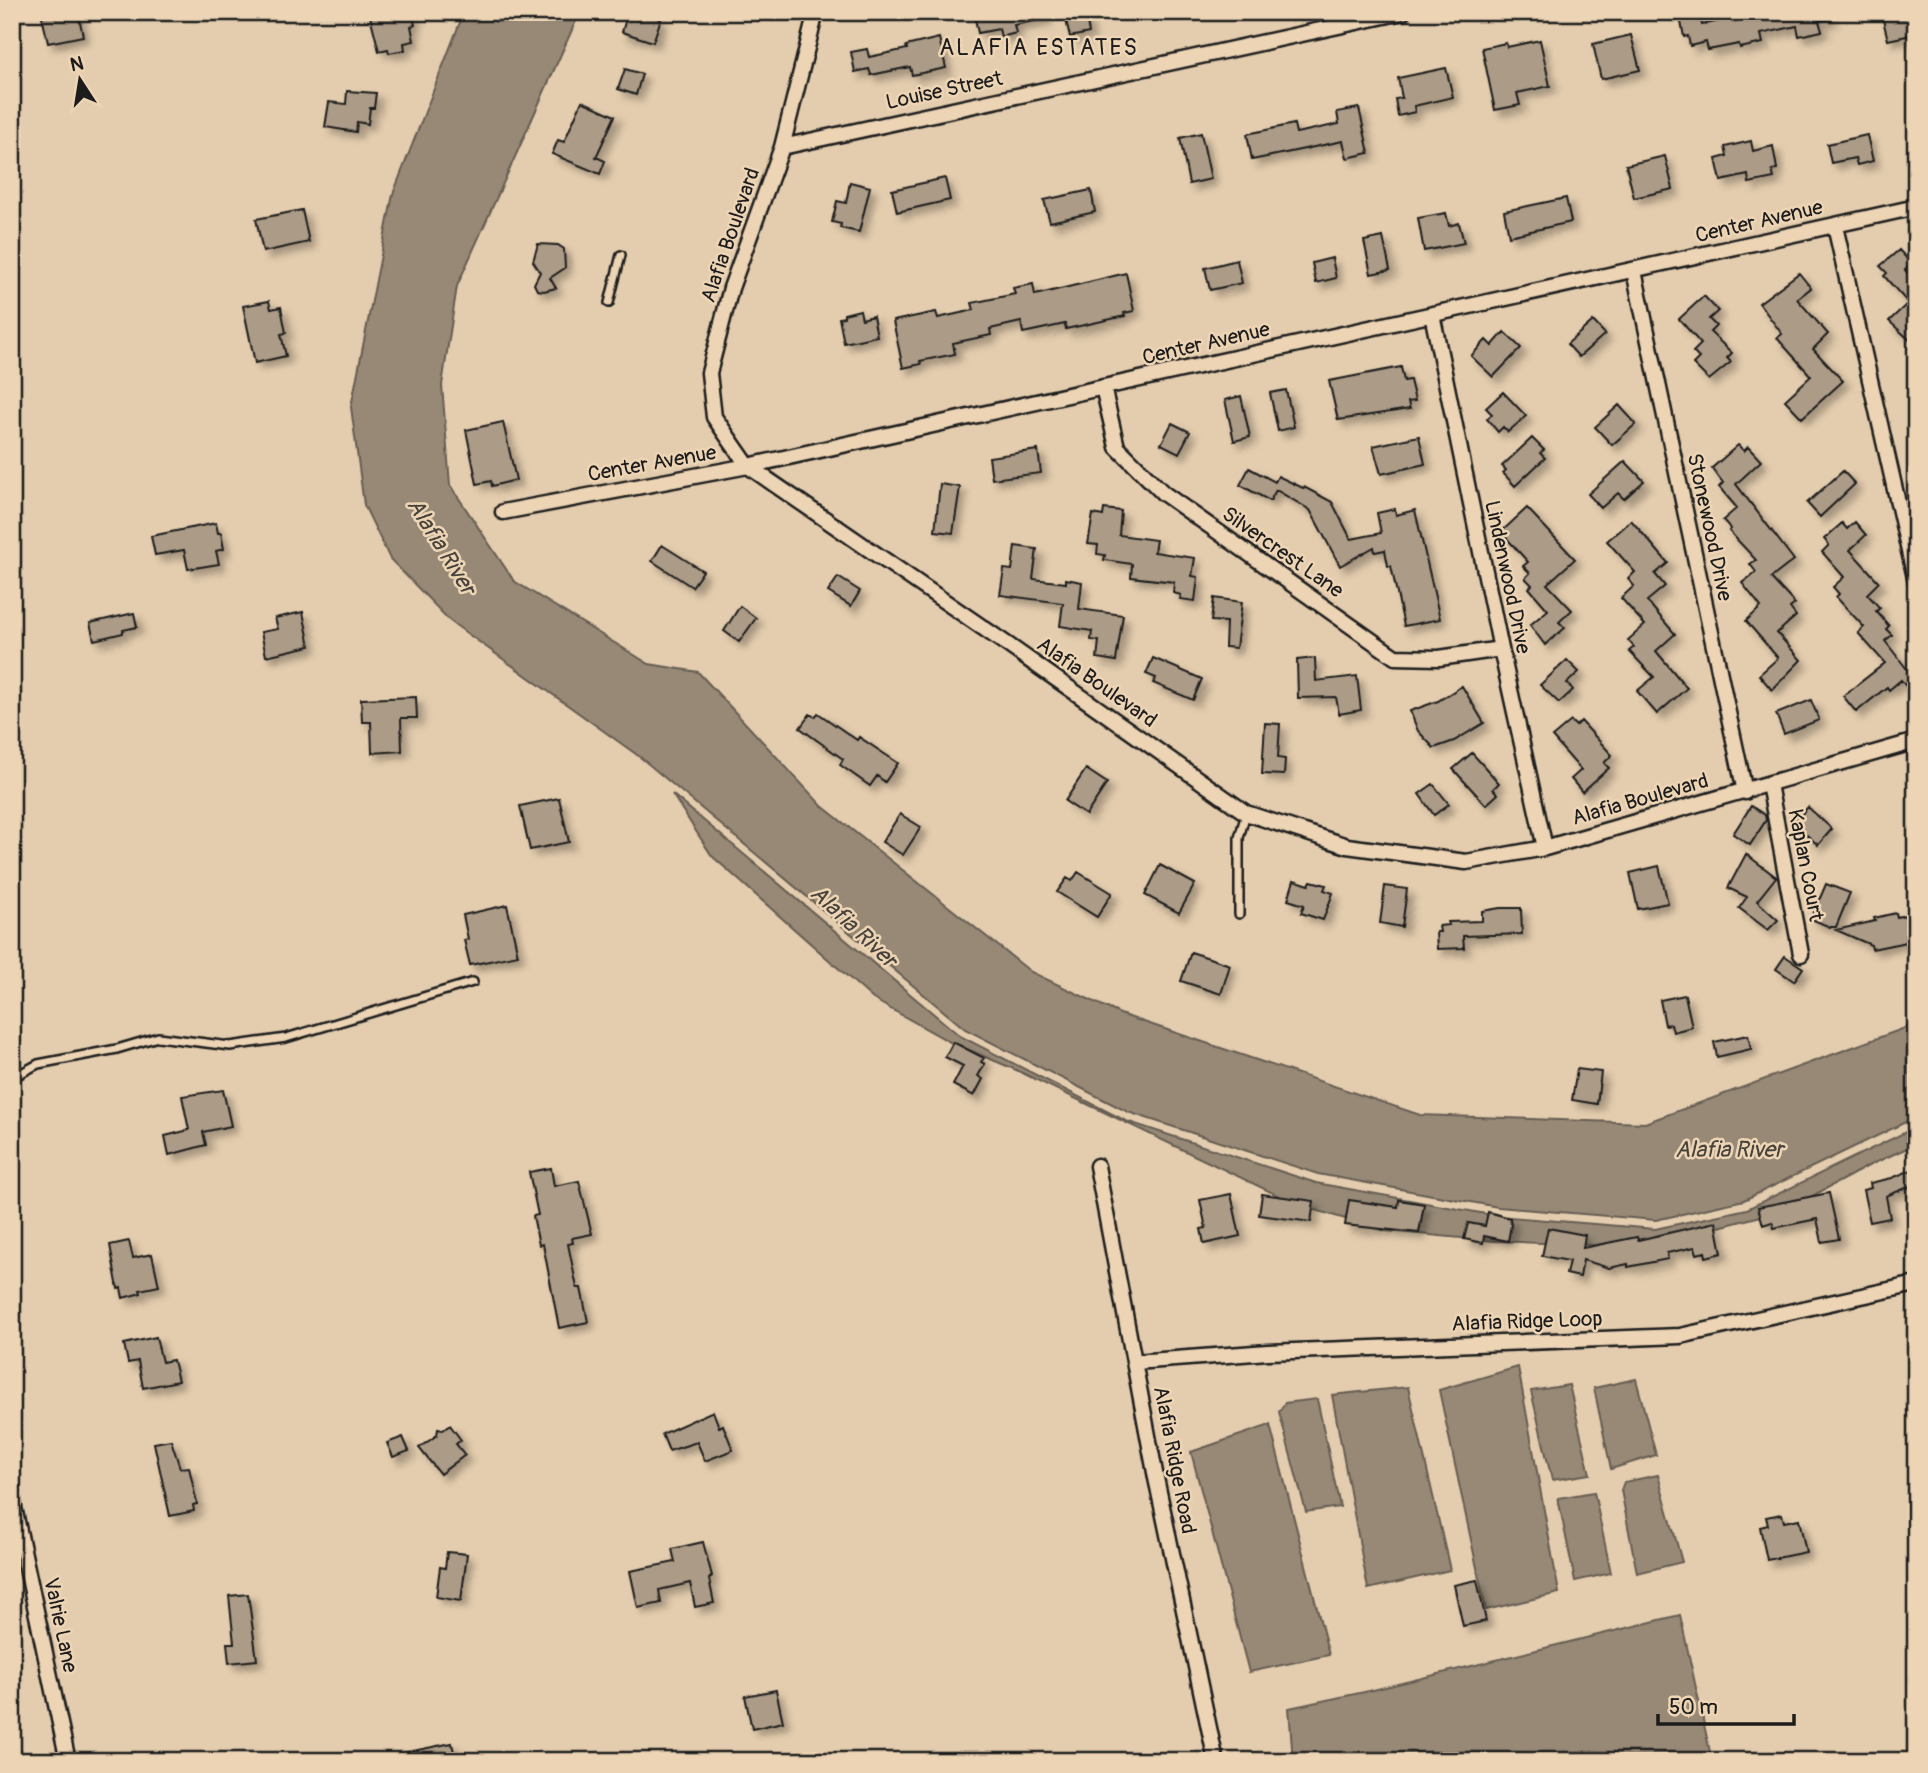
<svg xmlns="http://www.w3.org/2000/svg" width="1928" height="1773" viewBox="0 0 1928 1773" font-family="Pangolin,sans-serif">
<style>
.water{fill:#978976;stroke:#665d52;stroke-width:2}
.building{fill:#ac9b86;stroke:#1c1c1c;stroke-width:2;filter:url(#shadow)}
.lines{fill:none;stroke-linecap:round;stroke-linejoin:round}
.lane-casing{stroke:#1c1c1c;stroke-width:12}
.street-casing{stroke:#1c1c1c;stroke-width:19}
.lane{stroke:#ecd4b4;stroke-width:7}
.street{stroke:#ecd4b4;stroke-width:14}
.labels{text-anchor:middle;stroke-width:5;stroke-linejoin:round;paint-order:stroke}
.street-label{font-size:21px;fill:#1c1c1c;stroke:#ecd4b4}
.neighbourhood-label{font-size:23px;letter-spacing:2px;fill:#1c1c1c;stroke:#ecd4b4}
.water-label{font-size:23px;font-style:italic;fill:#47423c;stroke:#ecd4b4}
</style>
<defs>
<filter id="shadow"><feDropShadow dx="6" dy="6" stdDeviation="3.5" flood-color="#0004"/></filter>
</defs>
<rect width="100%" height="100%" fill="#e4cdae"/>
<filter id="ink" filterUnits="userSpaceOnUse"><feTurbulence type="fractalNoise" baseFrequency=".0143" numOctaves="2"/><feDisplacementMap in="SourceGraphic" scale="14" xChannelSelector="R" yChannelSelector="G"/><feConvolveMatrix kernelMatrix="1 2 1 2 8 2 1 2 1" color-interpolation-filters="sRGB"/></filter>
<g filter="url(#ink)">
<!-- water -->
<path class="water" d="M464,12H580L457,286L442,385L450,485L514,581L649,664L698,672L822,806L1031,972L1120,1014L1420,1115L1645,1123L1916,1024V1117L1744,1200L1656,1220L1498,1207L1318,1174L1128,1112L965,1029L640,757L450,621L390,559L364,505L351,407L393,194Z
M672,794L960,1036L1126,1121L1316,1183L1497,1216L1655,1229L1747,1209L1916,1127V1144L1872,1164L1788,1209L1696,1233L1593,1245L1494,1241L1386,1231L1298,1205L1014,1069L950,1042L873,999L712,856Z
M1518,1367L1559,1593L1486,1610L1439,1390Z
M1636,1379L1656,1455L1611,1469L1594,1388Z
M1569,1385L1590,1474L1552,1480L1531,1391Z
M1408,1387L1450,1570L1368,1589L1332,1395Z
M1317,1399L1340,1507L1306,1512L1279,1412L1285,1403Z
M1270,1425L1329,1655L1249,1672L1191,1452Z
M1658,1475L1682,1562L1637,1573L1621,1490L1624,1482Z
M1594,1492L1611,1573L1575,1581L1558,1498Z
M1680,1615L1712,1761H1293L1289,1708L1369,1691Z"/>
<!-- building -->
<path class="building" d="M41,12H78L83,36L48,43Z
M369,12H412L415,25L411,26L414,41L404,43L405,50L389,53L388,49L379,51Z
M628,12H641L661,19L653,42L622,32Z
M984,12H1045V19L1014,25L1016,33L1001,37L999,29L978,33L974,14Z
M1064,12H1085L1089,33L1070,37Z
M1758,12H1830L1831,19L1819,21L1822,31L1799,36L1797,26L1761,34L1763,43L1740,48L1739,44L1708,50L1706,42L1690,46L1688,36L1684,37L1680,17L1699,13L1702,25Z
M1881,12H1912L1916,34L1888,40Z
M1631,35L1640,70L1601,79L1593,44Z
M939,38L946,68L912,75L910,67L871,75L869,69L855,72L851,52L867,49L869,57L907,49L906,46Z
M1540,40L1550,86L1517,93L1520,105L1495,110L1482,48L1506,43L1507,47Z
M1446,68L1453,97L1414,106L1415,112L1398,116L1395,99L1402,98L1398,78Z
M625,69L642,74L636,95L618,89Z
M347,91L376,93L374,108H370L368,124L357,122L356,132L325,127L329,102L346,104Z
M582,101L615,116L596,157L605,161L600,174L552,154L558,140L564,142Z
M1359,108L1369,153L1347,158L1343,141L1252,160L1247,134L1294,124L1296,133L1339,124L1337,112Z
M1201,133L1211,179L1189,184L1180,138Z
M1867,135L1873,161L1857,165L1855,158L1831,163L1827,144Z
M1751,141L1753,151L1773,146L1777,169L1772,170L1774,178L1749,183L1748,175L1721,181L1716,159L1727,156L1725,147Z
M1665,156L1673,189L1634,198L1626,165Z
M945,178L950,200L897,212L892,190Z
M850,182L870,187L859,232L840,228L841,224L832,222L837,201L846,203Z
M1091,190L1095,212L1050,222L1044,200Z
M1566,198L1571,222L1509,236L1504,211Z
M302,210L309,242L263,252L256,219Z
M1446,213L1449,226L1459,223L1464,243L1424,251L1418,218Z
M1383,237L1390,270L1371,274L1364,241Z
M538,244L558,245L564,249L565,268L550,278L556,288L544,291L537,290L534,284L540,272L533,261Z
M1899,250L1912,264L1905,270L1916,282V346L1889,321L1908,303L1884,276L1887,273L1880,266Z
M1332,258L1336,278L1316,283L1312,263Z
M1237,260L1242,283L1210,290L1205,268Z
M1126,273L1134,311L1124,313L1125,316L1066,329L1065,324L1023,333L1021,322L990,329L991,335L953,343L955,354L920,361L921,364L903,368L893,321L936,312L938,318L974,310L972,303L1015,294L1013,288L1033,284L1035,295Z
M1799,273L1811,288L1797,299L1828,334L1813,349L1843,381L1802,418L1785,400L1811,376L1777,338L1782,334L1759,303Z
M1704,296L1718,311L1709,319L1716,326L1710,332L1732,353L1727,358L1731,362L1709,380L1693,364L1699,358L1693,352L1701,344L1679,319Z
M269,301L271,309L281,307L286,333L281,334L286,356L255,363L243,306Z
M860,310L862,319L873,316L877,336L844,343L839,318L844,317V314Z
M1593,321L1605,334L1579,357L1567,344Z
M1504,332L1521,348L1493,377L1471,356L1486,340L1492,346Z
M1401,367L1404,381L1410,380L1415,401L1408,402L1410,409L1338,420L1329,381Z
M1286,390L1294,427L1278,431L1270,393Z
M1503,392L1526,416L1508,432L1503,427L1498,432L1487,419L1492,414L1486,408Z
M1241,396L1250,437L1234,441L1225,400Z
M1619,405L1636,424L1612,445L1595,427Z
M503,422L516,480L492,486L491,481L477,484L466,430Z
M1172,423L1190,432L1179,453L1161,444Z
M1419,436L1425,464L1381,474L1373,446Z
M1532,438L1544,450L1540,453L1545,458L1515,486L1503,473L1506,470L1502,466Z
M1738,445L1744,451L1748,447L1761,461L1736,484L1794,560L1771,578L1795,604L1790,608L1796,616L1777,633L1801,660L1772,690L1759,675L1778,658L1746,621L1761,607L1742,583L1756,572L1750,564L1756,560L1729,531L1731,529L1723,520L1737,508L1719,487L1723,483L1712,468Z
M1038,450L1041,473L992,479L989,457Z
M1625,461L1644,481L1624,499L1618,493L1601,508L1588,494Z
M1249,468L1275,482L1278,476L1303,488L1304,487L1332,502L1351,539L1381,533L1377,513L1395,509L1396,515L1415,510L1440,619L1404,626L1391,566H1388L1385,550L1375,552L1374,547L1340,566L1310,510L1276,490L1270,501L1240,485Z
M1843,471L1855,484L1820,517L1807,503Z
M940,484L960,487L953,533L935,531Z
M1527,508L1575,559L1547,584L1572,610L1559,622L1565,628L1545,645L1530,625L1548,610L1529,588L1532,585L1525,578L1530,573L1523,566L1528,562L1501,532Z
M1104,509L1121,511L1119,535L1156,540L1154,552L1195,558L1192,576L1198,577L1195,601L1180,599L1181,595L1173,593L1174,582L1131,577L1132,564L1104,560L1105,555L1097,554L1098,545L1088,544L1093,514L1103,516Z
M1631,520L1668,563L1655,574L1665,586L1647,601L1675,634L1656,651L1687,688L1657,714L1637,691L1654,677L1629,651L1634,647L1628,640L1645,625L1621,598L1634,586L1628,579L1635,572L1607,541Z
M1855,522L1866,535L1850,550L1879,582L1867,594L1880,608L1876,611L1889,626L1886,629L1892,635L1885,641L1914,678L1905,685L1901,680L1889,690L1887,687L1856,712L1843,696L1885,663L1858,633L1864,627L1836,597L1839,594L1833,587L1844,577L1822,552L1829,545L1824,539L1842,523L1847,529Z
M216,523L218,533H221L224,549L216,551L219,564L188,569L184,550L155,555L151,536Z
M662,545L703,571L692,587L652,561Z
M1015,546L1037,549L1033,579L1066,583V579L1082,582L1079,609L1123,615L1116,661L1097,658L1099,641L1091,640L1092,631L1060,626L1063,603L1000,595L1004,569L1012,570Z
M838,577L860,591L851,606L828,592Z
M1214,598L1242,602L1236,648L1225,647L1226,622L1211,621Z
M740,606L756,618L739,642L724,631Z
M303,612L310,646L266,656L261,632L278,629L275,618Z
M134,613L137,627L123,630V633L94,640L90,623Z
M1153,658L1202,679L1193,700L1153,683L1156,678L1146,674Z
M1315,658L1316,681L1357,676L1361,710L1339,714L1336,697L1298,698L1297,660Z
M1567,660L1579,672L1567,683L1573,690L1559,703L1540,685Z
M1462,686L1484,723L1454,741L1434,748L1418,731L1410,711L1438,701Z
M416,697L417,718H401L402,751L372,753L371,722H362L361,699Z
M1811,700L1819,720L1784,734L1776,714Z
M818,713L857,740L859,737L898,763L885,782L877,776L870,786L840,765L843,759L800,728L810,714L815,717Z
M1571,721L1576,726L1581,721L1612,755L1604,763L1609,768L1582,792L1571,779L1581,770L1552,737Z
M1265,723L1280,724L1278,758L1285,759L1284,775L1262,774Z
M1472,753L1499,783L1493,789L1498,794L1486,805L1453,769Z
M1086,769L1107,783L1086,815L1065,801Z
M1433,784L1449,804L1434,815L1419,794Z
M559,798L569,842L530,850L520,806Z
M1751,806L1765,815L1766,820L1750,845L1733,834Z
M1808,807L1832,829L1818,845L1793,823Z
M900,814L921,827L903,855L882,842Z
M1746,854L1776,877L1757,901L1778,920L1768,930L1739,908L1747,897L1728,888Z
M1160,865L1195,884L1179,913L1145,895Z
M1659,866L1668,903L1638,909L1630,873Z
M1078,872L1112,893L1097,917L1057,892L1067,878L1072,881Z
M1294,880L1309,885L1311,881L1326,885L1324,890L1333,893L1323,920L1301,913L1304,905L1288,900Z
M1826,884L1850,893L1836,927H1830L1811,919Z
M1385,886L1407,889L1402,927L1380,923Z
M507,905L518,955L470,965L464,940L468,939L463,915Z
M1500,908H1521L1522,934L1463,936L1464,948L1437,949L1436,932H1440L1439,926L1449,925L1448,922L1482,921V911Z
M1896,913L1897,917L1905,915L1906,920L1916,918V935L1910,936L1911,941L1872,949L1871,945L1836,930L1875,921L1874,918Z
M1191,952L1230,965L1221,994L1181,981Z
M1785,956L1803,968L1794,981L1776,969Z
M1685,995L1692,1027L1673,1032L1671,1024L1665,1025L1660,1000Z
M1748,1035L1751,1049L1717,1057L1714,1042Z
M953,1042L984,1058L981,1062L985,1064L978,1076L983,1079L974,1096L953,1085L963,1066L945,1057Z
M1577,1069L1601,1072L1597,1104L1572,1100Z
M223,1090L231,1126L203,1132L206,1145L169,1155L165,1136L189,1130L182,1096Z
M551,1168L554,1186L579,1181L592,1234L572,1238L573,1243L568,1244L577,1288H581L588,1322L559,1328L543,1244L539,1245L533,1216L538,1215L529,1172Z
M1916,1168V1184L1886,1196L1890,1218L1870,1222L1863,1190L1871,1188L1870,1183L1892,1178Z
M1829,1193L1839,1239L1822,1242L1817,1219L1774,1228L1772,1222L1763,1225L1758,1207Z
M1231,1194L1240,1236L1204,1244L1201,1229L1206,1228L1200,1200Z
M1262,1194L1314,1201L1311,1222L1259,1215Z
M1349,1200L1398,1207L1399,1200L1424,1204L1419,1233L1345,1225Z
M1488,1212L1510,1218L1511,1225L1508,1241L1484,1236L1483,1243L1464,1239L1468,1223L1485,1226Z
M1716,1222L1722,1253L1706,1257L1705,1252L1697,1254L1695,1247L1667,1253L1668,1259L1628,1267V1264L1609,1268L1583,1260L1580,1277L1566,1274L1569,1261L1542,1256L1548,1228L1585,1235L1583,1248L1637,1237L1638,1240Z
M129,1241L133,1258L152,1254L159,1286L140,1290L141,1293L123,1298L121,1288L118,1289L110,1245Z
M156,1337L162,1362L173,1360L178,1381L143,1388L138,1361L128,1363L124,1344Z
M713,1411L719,1427L723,1425L733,1450L705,1461L697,1442L669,1451L662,1434Z
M450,1425L461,1440L456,1444L465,1455L440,1474L419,1448L437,1435L438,1429L443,1430Z
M403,1437L409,1451L393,1457L387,1443Z
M171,1440L180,1468L189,1467L197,1504L193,1505L194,1511L170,1516L154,1443Z
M1782,1514L1784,1522L1799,1519L1806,1552L1767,1560L1760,1527L1768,1525L1766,1517Z
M703,1542L712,1576L709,1579L714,1603L695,1607L690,1583L659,1590L661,1603L638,1608L630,1571L675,1562L672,1549Z
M447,1552L467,1554L461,1601L436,1597L440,1567L445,1568Z
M1477,1580L1486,1621L1463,1626L1454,1585Z
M248,1594L257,1660L229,1663L227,1643H234L229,1596Z
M776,1690L783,1722L752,1729L745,1696Z
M452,1743L456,1761H399L398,1754Z"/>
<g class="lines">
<defs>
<path id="lane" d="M609,303L621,255
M1239,914V838L1246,813
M12,1078L38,1064L117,1049L158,1037L230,1046L286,1038L473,982"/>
<path id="street" d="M816,12L782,147L731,288L709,373L714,417L748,466L1008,645L1246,813L1347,846L1466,862L1545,848L1916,741
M782,147L1403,12
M1835,226L1916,582
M1634,271L1745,792
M1432,314L1501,649L1545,848
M1103,387L1117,447L1163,493L1395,657L1439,658L1501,649
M503,512L748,466L1916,207
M1769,784L1801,954
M1097,1166L1156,1478L1216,1761
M1135,1362L1268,1352L1680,1336L1916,1284
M12,1498L68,1761"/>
</defs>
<!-- lane casing -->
<use href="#lane" class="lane-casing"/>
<!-- street casing -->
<use href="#street" class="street-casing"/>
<!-- lane -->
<use href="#lane" class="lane"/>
<!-- street -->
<use href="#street" class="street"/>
</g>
</g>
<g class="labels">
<!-- street labels -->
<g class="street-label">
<text transform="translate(944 90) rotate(-12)" y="7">Louise Street</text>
<text transform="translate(1759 221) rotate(-13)" y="7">Center Avenue</text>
<text transform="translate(730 235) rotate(-71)" y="7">Alafia Boulevard</text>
<text transform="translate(1206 343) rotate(-13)" y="7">Center Avenue</text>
<text transform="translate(652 463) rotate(-10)" y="7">Center Avenue</text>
<text transform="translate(1710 527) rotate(78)" y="7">Stonewood Drive</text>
<text transform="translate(1283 552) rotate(35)" y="7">Silvercrest Lane</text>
<text transform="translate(1508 577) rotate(78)" y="7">Lindenwood Drive</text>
<text transform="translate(1097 682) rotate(35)" y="7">Alafia Boulevard</text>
<text transform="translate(1640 799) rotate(-16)" y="7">Alafia Boulevard</text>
<text transform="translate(1806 865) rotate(79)" y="7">Kaplan Court</text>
<text transform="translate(1527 1321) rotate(-2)" y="7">Alafia Ridge Loop</text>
<text transform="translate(1175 1460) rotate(79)" y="7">Alafia Ridge Road</text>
<text transform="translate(61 1625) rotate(78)" y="7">Valrie Lane</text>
</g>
<!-- neighbourhood labels -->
<g class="neighbourhood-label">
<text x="1039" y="55">ALAFIA ESTATES</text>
</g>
<!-- water labels -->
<g class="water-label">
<text transform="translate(442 546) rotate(58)" y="8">Alafia River</text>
<text transform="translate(854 926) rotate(43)" y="8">Alafia River</text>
<text x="1729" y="1157">Alafia River</text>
</g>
</g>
<!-- margin -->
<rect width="1928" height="1773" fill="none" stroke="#ecd4b4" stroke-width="42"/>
<rect x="21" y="21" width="1886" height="1731" fill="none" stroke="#1c1c1c" stroke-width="2.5" filter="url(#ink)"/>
<!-- north arrow -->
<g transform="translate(80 80) rotate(348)" stroke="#ecd4b4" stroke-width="5" paint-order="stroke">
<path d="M0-5L12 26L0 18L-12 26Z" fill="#1c1c1c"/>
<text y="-10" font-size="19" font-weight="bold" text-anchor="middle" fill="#1c1c1c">N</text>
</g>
<!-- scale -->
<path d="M1658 1714v10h136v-10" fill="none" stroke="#1c1c1c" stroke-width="3.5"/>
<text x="1669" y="1714" font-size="21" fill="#1c1c1c" stroke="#ecd4b4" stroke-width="5" paint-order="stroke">50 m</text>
</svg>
